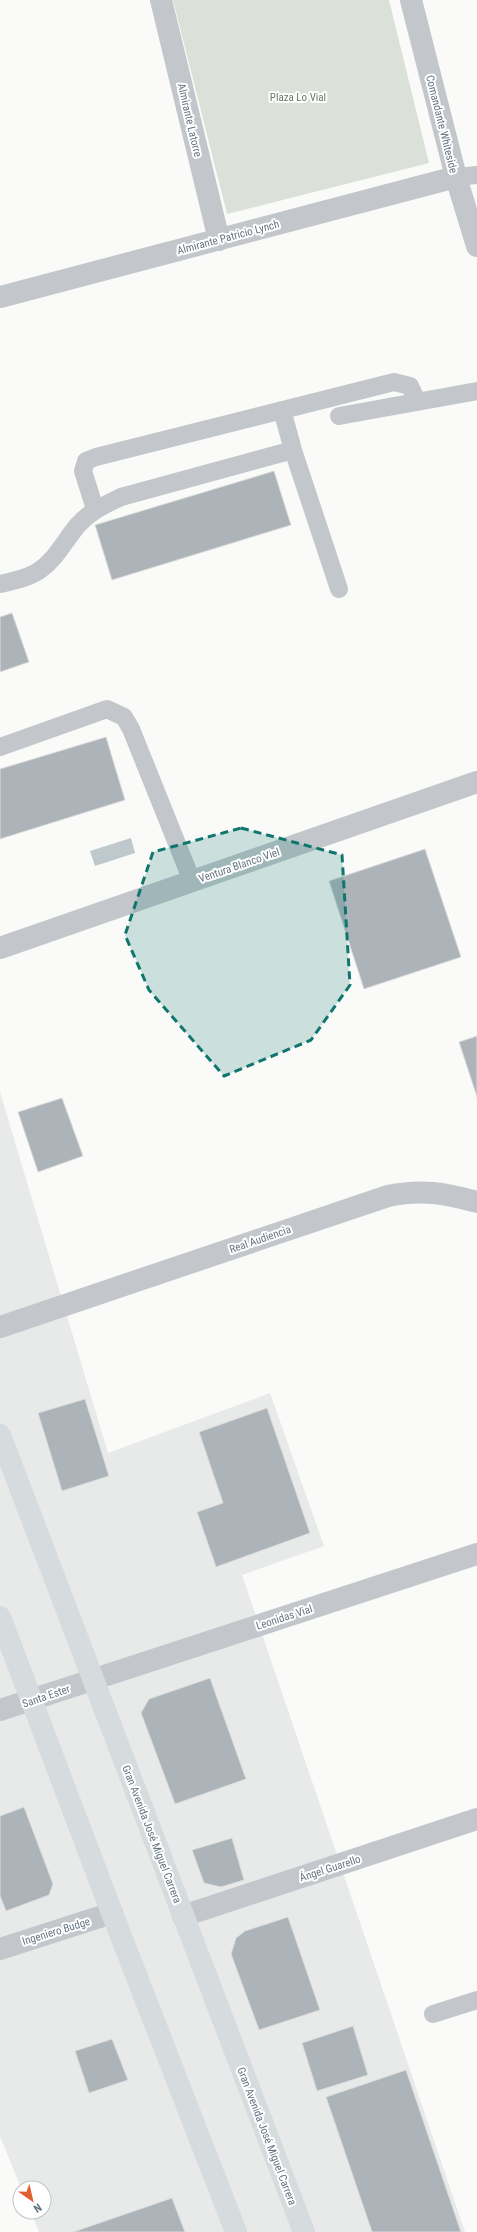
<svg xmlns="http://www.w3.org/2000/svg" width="477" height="2232" viewBox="0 0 477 2232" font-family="'Roboto Condensed',sans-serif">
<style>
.built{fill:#e8e9e9}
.green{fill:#dbe1d9}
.water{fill:#bec8cd}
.building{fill:#acb4ba;stroke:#dcdcda}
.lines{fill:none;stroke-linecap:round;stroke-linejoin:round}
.service{stroke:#c3c7cb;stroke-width:18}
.minor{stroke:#c3c7cb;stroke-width:22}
.tertiary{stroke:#c3c7cb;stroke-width:22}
.primary{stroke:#d6dbde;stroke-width:22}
.marked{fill:#0f766e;fill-opacity:0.2;stroke:#0f766e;stroke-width:3;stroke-dasharray:8 5;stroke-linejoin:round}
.labels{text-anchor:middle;stroke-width:4;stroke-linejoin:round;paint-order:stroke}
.park-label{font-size:11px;fill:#677a64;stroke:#fff}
.street-label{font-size:11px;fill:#657482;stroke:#fff}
</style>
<rect width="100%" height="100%" fill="#fafaf8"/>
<!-- built -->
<path class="built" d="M0,1092L108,1453L270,1393L324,1546L242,1575L465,2232H39L31,2212H44V2188H21L0,2136Z"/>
<!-- green -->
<path class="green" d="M173,0H389L429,163L227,214Z"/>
<!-- water -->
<path class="water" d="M131,838L135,853L95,866L90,851Z"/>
<!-- building -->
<path class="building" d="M274,471L291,525L112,580L95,525Z
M12,613L29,662L0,672V617Z
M106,737L125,800L0,839V769Z
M425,849L461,957L364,989L329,881Z
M477,1036V1097L459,1042Z
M62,1098L83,1156L38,1172L18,1112Z
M85,1399L109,1476L62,1491L38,1413Z
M267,1408L310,1533L216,1567L197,1512L223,1503L199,1432Z
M210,1678L246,1779L175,1804L141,1713L149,1699Z
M24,1807L53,1884L49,1895L6,1911L0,1896V1816Z
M232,1838L244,1880L221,1887L204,1883L192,1850Z
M288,1917L320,2010L259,2030L231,1954L236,1938L245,1931Z
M353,2026L368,2075L317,2091L302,2043Z
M112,2039L128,2080L89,2093L75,2051Z
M406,2070L461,2232H372L326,2097Z
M172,2198L185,2232H73Z"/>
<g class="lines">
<!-- service -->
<path class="service" d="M456,177L477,175
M282,410L293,450L339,589
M339,416L477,391
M95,509L83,471L86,461L96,457L394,382L410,386L417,401
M0,584C13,581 29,578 40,570C57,558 65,540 78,525C90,511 105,505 121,497L293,450
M0,747L107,709L124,717L131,729L192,881
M433,2014L477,2000"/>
<!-- minor -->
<path class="minor" d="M161,0L219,240
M411,0L456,177L477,246
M0,297L456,177
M0,1327L388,1196C422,1189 444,1193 477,1202
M0,1710L477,1554
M183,1916L477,1819"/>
<!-- tertiary -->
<path class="tertiary" d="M0,948L477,782
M0,1949L112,1913"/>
<!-- primary -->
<path class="primary" d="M0,1435L304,2232
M0,1617L112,1913L236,2232"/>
</g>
<!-- marked area -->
<path class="marked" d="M241,828L342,855L350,985L311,1040L224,1076L149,990L125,935L153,852Z"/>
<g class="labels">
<!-- park labels -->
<g class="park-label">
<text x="298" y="101">Plaza Lo Vial</text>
</g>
<!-- street labels -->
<g class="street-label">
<text transform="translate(190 120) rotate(77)" y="4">Almirante Latorre</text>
<text transform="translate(442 124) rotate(76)" y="4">Comandante Whiteside</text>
<text transform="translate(228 237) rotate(-15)" y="4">Almirante Patricio Lynch</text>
<text transform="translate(239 865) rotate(-19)" y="4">Ventura Blanco Viel</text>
<text transform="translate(260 1239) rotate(-19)" y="4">Real Audiencia</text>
<text transform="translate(284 1617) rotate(-18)" y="4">Leonidas Vial</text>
<text transform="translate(46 1696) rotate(-19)" y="4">Santa Ester</text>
<text transform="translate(152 1834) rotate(69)" y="4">Gran Avenida José Miguel Carrera</text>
<text transform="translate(330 1868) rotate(-18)" y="4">Ángel Guarello</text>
<text transform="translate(56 1931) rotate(-17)" y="4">Ingeniero Budge</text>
<text transform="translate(267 2136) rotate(69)" y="4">Gran Avenida José Miguel Carrera</text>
</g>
</g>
<!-- north arrow -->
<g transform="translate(32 2200) rotate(146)"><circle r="19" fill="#ffffff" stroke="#c1c7cd"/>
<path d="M0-3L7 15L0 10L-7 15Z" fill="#e16030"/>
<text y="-6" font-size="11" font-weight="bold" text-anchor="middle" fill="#657482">N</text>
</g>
</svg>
